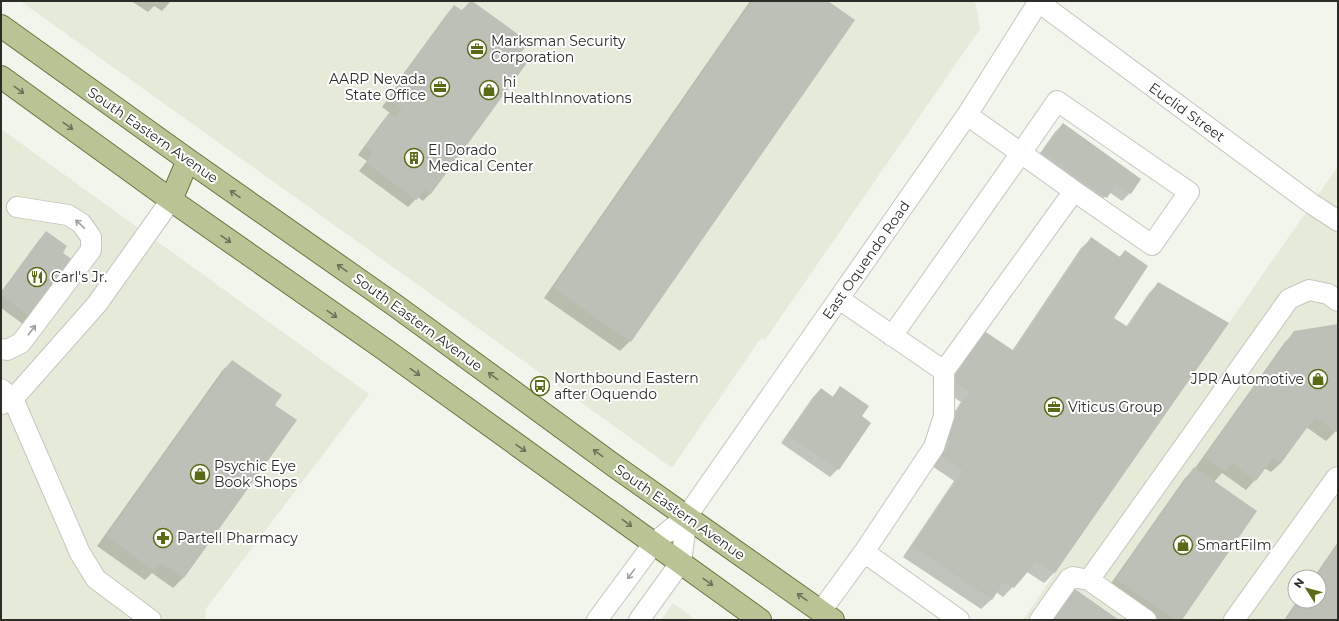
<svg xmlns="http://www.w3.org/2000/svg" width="1339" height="621" viewBox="0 0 1339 621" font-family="Montserrat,sans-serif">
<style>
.built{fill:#e6ebd9;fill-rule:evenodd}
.shadow{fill:#0003}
.building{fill:#bdc0b6}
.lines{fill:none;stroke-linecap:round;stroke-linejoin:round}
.minor-casing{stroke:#c4c7bd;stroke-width:22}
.major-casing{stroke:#697641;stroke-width:24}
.minor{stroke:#fff;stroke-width:20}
.major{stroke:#b9c495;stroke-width:22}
.oneway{stroke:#6b715a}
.oneway2{stroke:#a0a09f}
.labels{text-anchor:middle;stroke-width:4;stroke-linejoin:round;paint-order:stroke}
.poi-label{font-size:14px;fill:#2c2d29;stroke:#fff;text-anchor:start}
.street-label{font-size:14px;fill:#2c2d29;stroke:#fff}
</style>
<rect width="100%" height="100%" fill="#f2f5eb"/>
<!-- built -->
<path class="built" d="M20,1H972L976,4L980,29L765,340L761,338L672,468L443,303Z
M1,129L369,394L205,610L206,620H1Z
M1338,166V620H1023L1055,573ZM1295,577H1319V601H1295Z
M673,603L696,620H661Z"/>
<!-- shadow -->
<path class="shadow" d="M131,1H171L162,11L154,6L148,12Z
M471,1L431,193L423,201L418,197L408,207L359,171L367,161L358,155L382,122L390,113L382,107L399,83L398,81L447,14L454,6L461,11Z
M750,1H826L630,341L620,351L544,298Z
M1063,124L1130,193L1122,201L1109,192L1098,204L1035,160L1055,132Z
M47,232L30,317L23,324L1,308V292L39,240Z
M1091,239L1119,257L1125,252L1112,318L1126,327L1149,293L1159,283L1228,323L1054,573L1044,583L1027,572L1003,597L996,592L991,600L981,609L903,557L954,481L932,466V445L961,402L938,387L1012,351L1081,248Z
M1338,325V429L1326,441L1306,427L1281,463L1271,472L1264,468L1255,480L1246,490L1222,473L1214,482L1181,620H1152L1107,589L1185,478L1195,468L1285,342L1295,332Z
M232,361L274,405L295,420L183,578L173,588L152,573L145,580L97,546L222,371Z
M841,388L861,417L838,469L830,477L781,443L813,397L821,389L832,397Z
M1338,542V620H1284L1297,601H1319V577H1314Z"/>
<!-- building -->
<path class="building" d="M150,1H159L156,5Z
M470,1H472L529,42L521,53L530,59L431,194L425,189L417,200L366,163L373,153L365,147L389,113L395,117L402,108L389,99L406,74L405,73L454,5L463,11Z
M752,1H828L855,20L631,342L553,288Z
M1063,123L1141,179L1131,194L1116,184L1107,198L1042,152Z
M46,231L67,246L63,253L73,260L31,317L1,295V293Z
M1091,237L1120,257L1125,250L1148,266L1114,318L1128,327L1158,282L1229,323L1055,573L1036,562L1014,588L1004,582L992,600L912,546L963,471L941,456L951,442L941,435L970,392L947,377L980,328L1014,351Z
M1338,324V430L1337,432L1315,417L1281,463L1273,458L1256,481L1232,463L1225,471L1204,457L1294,331Z
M232,360L282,395L275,405L297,420L184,578L161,563L155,571L106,536Z
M840,386L869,406L862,416L871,423L839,470L788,435L821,388L833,397Z
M1194,467L1257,511L1182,620H1175L1116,579Z
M1338,545V620H1286L1299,601H1319V577H1315Z
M1072,587L1119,620H1049Z"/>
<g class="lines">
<defs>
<path id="minor" d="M1037,1L1312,204L1338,221
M967,115L1021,153L1057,101L1189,192L1152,245L1074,191
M839,299L944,371V416L934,447L864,552
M892,336L1021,153L1074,191L944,371
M1,349L7,350L21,343L91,250V237L81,223L68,215L17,207
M1,389L13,399L80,553L96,579L151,620
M2,404L13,399L97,304L171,200
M1089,580L1146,620
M821,611L864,552L959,620
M597,620L654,543L687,516L967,115L1039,1
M639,620L681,562L687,516
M1040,620L1069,579L1073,577L1089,580L1289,299L1309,290L1328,294L1338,301
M1234,620L1336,478L1338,477"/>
<path id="major" d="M1,26L188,160L396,306L616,467L833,620
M1,77L171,200L384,349L760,620
M171,200L188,160"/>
</defs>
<!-- minor casing -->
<use href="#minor" class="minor-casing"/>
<!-- major casing -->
<use href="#major" class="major-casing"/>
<!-- minor -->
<use href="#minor" class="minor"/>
<!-- major -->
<use href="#major" class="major"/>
</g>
<!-- one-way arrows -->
<defs><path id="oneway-shaft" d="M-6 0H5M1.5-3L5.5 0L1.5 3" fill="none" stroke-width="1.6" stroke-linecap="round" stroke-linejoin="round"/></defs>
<g class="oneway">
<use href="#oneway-shaft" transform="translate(19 90) rotate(36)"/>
<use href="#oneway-shaft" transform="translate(68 126) rotate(36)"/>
<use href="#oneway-shaft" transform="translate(235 194) rotate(-145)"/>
<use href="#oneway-shaft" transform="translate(226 239) rotate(35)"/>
<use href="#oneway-shaft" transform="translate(342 268) rotate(-145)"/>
<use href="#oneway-shaft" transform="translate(332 314) rotate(35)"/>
<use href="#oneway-shaft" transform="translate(415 372) rotate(36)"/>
<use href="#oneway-shaft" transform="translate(493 376) rotate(-144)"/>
<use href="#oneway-shaft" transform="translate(521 448) rotate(35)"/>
<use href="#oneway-shaft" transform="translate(598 453) rotate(-144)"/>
<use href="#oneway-shaft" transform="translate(627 523) rotate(36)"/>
<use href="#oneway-shaft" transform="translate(708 582) rotate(36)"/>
<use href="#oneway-shaft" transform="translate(802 597) rotate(-145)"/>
</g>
<g class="oneway2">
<use href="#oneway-shaft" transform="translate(80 224) rotate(-137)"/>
<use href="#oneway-shaft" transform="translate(32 330) rotate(-53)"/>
<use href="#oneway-shaft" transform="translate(631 574) rotate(126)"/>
</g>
<!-- icons -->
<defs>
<symbol id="office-ring" viewBox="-11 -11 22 22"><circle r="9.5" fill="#fff" stroke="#5a6b16" stroke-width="1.5"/><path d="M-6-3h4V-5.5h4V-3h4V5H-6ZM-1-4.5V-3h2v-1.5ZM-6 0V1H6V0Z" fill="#5a6b16"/></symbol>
<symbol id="shop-ring" viewBox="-11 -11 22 22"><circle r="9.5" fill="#fff" stroke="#5a6b16" stroke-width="1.5"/><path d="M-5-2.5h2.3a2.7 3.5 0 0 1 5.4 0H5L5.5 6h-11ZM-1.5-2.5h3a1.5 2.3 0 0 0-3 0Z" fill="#5a6b16"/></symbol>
<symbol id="building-ring" viewBox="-11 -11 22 22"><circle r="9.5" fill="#fff" stroke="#5a6b16" stroke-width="1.5"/><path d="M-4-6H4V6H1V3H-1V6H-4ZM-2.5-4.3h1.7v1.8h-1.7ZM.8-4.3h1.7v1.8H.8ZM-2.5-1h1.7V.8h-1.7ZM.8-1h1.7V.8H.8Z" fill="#5a6b16"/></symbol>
<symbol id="restaurant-ring" viewBox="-11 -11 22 22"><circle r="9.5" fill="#fff" stroke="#5a6b16" stroke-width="1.5"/><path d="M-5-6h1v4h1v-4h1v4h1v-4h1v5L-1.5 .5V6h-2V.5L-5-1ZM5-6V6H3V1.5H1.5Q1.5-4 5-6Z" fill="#5a6b16"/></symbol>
<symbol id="bus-ring" viewBox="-11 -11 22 22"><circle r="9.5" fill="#fff" stroke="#5a6b16" stroke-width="1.5"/><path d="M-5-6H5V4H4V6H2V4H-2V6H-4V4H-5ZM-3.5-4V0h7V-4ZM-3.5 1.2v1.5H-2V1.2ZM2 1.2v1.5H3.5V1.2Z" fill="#5a6b16"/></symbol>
<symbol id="pharmacy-ring" viewBox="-11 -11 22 22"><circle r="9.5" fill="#fff" stroke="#5a6b16" stroke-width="1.5"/><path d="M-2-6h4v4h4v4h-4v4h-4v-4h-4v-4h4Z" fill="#5a6b16"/></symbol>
</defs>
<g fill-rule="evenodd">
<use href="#office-ring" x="466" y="38" width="22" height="22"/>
<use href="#office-ring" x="429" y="76" width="22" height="22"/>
<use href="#shop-ring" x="478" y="79" width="22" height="22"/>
<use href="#building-ring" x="403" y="147" width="22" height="22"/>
<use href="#restaurant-ring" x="26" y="266" width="22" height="22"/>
<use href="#shop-ring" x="1307" y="368" width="22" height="22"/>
<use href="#bus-ring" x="529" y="375" width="22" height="22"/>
<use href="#office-ring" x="1043" y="396" width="22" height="22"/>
<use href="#shop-ring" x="189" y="463" width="22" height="22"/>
<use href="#pharmacy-ring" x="152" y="527" width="22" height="22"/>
<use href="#shop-ring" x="1172" y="534" width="22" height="22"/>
</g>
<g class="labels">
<!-- poi labels -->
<g class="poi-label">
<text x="491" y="46">Marksman Security<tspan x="491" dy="16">Corporation</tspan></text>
<text x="426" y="84" text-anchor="end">AARP Nevada<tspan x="426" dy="16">State Office</tspan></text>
<text x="503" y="87">hi<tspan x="503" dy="16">HealthInnovations</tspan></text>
<text x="428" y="155">El Dorado<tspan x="428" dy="16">Medical Center</tspan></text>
<text x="51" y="282">Carl's Jr.</text>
<text x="554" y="383">Northbound Eastern<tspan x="554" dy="16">after Oquendo</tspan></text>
<text x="1304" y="384" text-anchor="end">JPR Automotive</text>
<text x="1068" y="412">Viticus Group</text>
<text x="214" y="471">Psychic Eye<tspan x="214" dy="16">Book Shops</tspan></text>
<text x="177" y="543">Partell Pharmacy</text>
<text x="1197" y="550">SmartFilm</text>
</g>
<!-- street labels -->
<g class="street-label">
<text transform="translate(1187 112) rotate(36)" y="5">Euclid Street</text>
<text transform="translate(153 135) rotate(35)" y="5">South Eastern Avenue</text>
<text transform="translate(866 260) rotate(-55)" y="5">East Oquendo Road</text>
<text transform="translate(418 322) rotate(36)" y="5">South Eastern Avenue</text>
<text transform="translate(680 512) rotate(35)" y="5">South Eastern Avenue</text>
</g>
</g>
<!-- border -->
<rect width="1339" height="621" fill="none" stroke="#2c2d29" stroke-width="4"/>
<!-- north arrow -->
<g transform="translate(1307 589) rotate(306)"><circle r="19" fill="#ffffff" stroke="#ababa9"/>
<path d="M0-3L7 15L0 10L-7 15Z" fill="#5a6b16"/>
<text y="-6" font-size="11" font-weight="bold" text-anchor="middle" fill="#2c2d29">N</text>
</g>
</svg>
